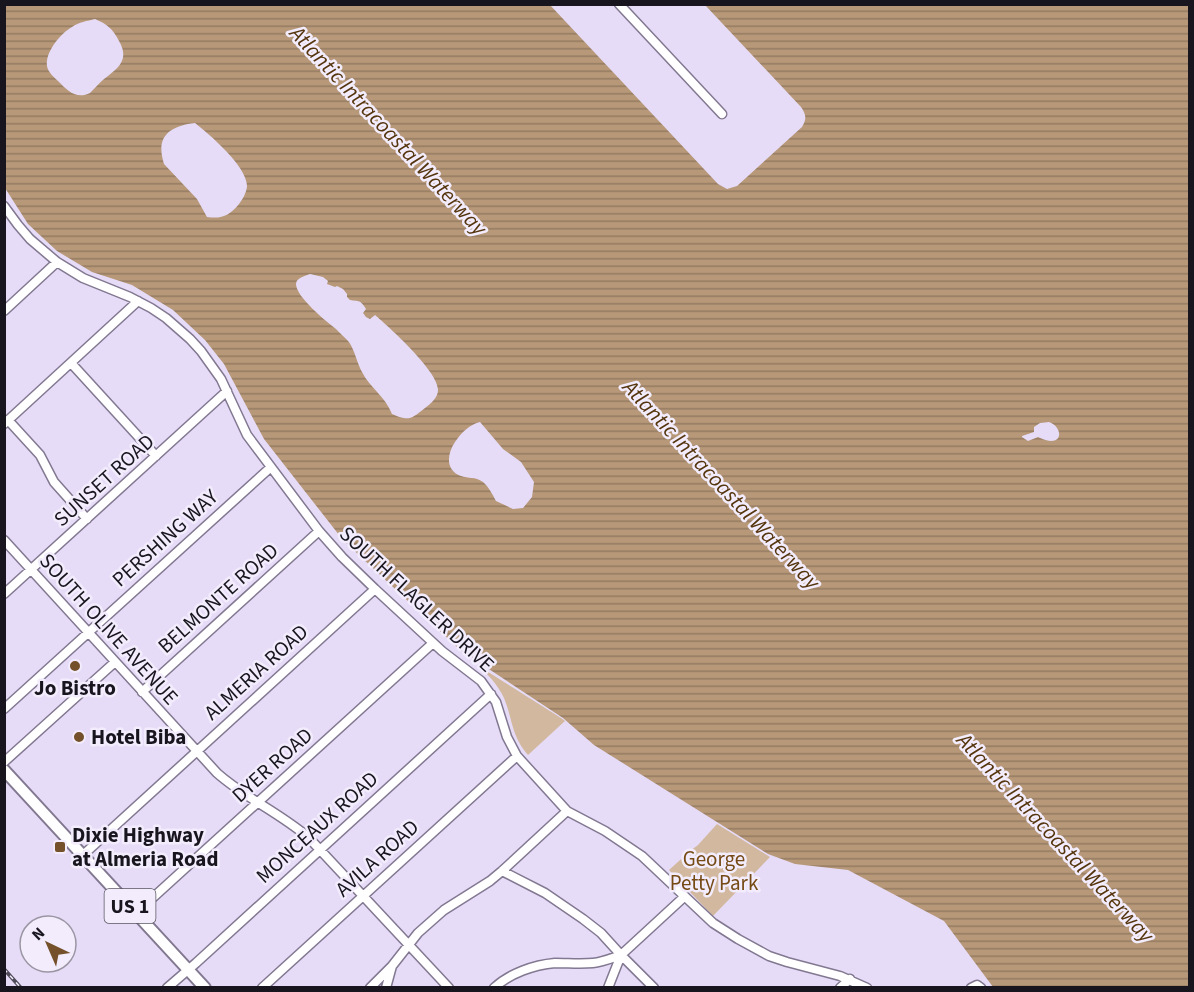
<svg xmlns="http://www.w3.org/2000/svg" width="1194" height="992" viewBox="0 0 1194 992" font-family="'Source Sans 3',sans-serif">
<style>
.green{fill:#d2b89e}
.water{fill:url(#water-rules);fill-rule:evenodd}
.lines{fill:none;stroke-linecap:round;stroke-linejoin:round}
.minor-casing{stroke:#827891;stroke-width:11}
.major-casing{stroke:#827891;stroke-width:14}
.minor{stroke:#fff;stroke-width:8}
.major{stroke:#fff;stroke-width:10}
.rail-casing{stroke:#504b59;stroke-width:4}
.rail{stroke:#f2ecfc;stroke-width:1.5;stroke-dasharray:4.5;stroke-linecap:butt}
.poi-dot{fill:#74512a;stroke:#f2ecfc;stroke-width:2}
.labels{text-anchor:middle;stroke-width:5;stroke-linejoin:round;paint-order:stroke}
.shield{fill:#f2ecfc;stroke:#595661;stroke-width:1.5}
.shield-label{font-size:20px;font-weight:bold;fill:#18151e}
.street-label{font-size:21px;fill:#18151e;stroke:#f2ecfc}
.poi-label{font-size:21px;font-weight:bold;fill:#18151e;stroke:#f2ecfc;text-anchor:start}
.park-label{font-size:21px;fill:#754a15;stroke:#f2ecfc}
.water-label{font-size:22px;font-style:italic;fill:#55350d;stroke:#f2ecfc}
</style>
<defs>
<pattern id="water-rules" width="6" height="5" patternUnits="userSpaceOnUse" patternTransform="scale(1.5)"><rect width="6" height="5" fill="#b79878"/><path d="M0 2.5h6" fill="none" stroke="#947b62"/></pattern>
</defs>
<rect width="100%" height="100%" fill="#e7dcf8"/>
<!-- green -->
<path class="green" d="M477,665L561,718L565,721L528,755C511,735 513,720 504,698C498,685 488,674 477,665Z
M717,824L770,857L713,916L669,870L690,851L698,845Z"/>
<!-- water -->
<path class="water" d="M4,5H550L718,184L727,189L737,186L802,127C807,119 806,114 801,107L705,5H1189V987H993L944,921L848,870L795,864L768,854L594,745L563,718L460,650L343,540L264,439L224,364L205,340L173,310L132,285L92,272L57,251L28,224L5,188ZM95,19C107,24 113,29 119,41C130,60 118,68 104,79C99,83 95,88 90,93C76,100 67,90 58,81C53,76 48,72 47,66C45,52 61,33 72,27C79,22 87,21 95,19ZM195,123C210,135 248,167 247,187C246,193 243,199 239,204C229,216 222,219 207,217L197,199L164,164C155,136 170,126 195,123ZM310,274L323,277L328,281L327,284L335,287L337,286L343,289L347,294V297L350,300C359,302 360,299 366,309L363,313L366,317L370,319L375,315C389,327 439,372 438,390C438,398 430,404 425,408C410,420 409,421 392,414C385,396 370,388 362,372C357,363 355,351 349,342C345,338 340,333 336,329C326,321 296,297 296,284C296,278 305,276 310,274ZM480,422L503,449L521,462L534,482L532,497L523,508L513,509L496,501C493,495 488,486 483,482C475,476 468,479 461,476C445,470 447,454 455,442C462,432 469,425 480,422ZM1049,422C1064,427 1064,450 1038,437L1028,441L1022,437V436L1034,432V427L1040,423Z"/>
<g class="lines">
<defs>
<path id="minor" d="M619,4L722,114
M4,206L18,225L30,239L57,262L83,278L130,297L151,308L166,318L190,339L201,351L221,379L247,435L319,531L342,557L375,589L442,651L481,681L496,702L507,737L517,756L567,811L605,831L642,856L713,923L738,939L769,956L787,962L840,976L867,988
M4,311L57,262
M71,363L156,456
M8,420L40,455L54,482L87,519
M4,424L138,301
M4,540L217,773C245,798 280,813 309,838L449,988
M4,594L227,391
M142,692L319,531
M4,709L271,467
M4,762L115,662
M83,855L375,589
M502,871L545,893L583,919L601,933L621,955L654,988
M136,913L433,643
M167,988L196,963L491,694
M262,988L517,756
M370,988L392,966
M386,988L392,966L418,933L444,910L490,881L502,871L567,811
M494,988C510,973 534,965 555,963C568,963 581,964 593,963C603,962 612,958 621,955
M608,988L621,955L684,897
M840,988L850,979
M971,988L977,985L981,988"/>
<path id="major" d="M4,770L205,988"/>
</defs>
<!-- minor casing -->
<use href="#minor" class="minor-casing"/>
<!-- major casing -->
<use href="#major" class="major-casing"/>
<!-- minor -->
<use href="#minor" class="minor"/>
<!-- major -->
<use href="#major" class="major"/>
<defs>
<path id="rail" d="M4,969L21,988"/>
</defs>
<!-- rail casing -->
<use href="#rail" class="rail-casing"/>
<!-- rail -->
<use href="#rail" class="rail"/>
</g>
<!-- markers -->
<g class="poi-dot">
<circle cx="75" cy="666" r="6"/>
<circle cx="79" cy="737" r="6"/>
<rect x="54" y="841" width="12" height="12" rx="3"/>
</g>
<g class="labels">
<!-- shield labels -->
<rect class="shield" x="104.5" y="889" width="51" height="34" rx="4.5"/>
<g class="shield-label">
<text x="130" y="913">US 1</text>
</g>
<!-- street labels -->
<g class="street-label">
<text transform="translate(104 480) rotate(-42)" y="7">SUNSET ROAD</text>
<text transform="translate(165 538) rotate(-42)" y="7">PERSHING WAY</text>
<text transform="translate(218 598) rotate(-42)" y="7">BELMONTE ROAD</text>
<text transform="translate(417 599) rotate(43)" y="7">SOUTH FLAGLER DRIVE</text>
<text transform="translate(109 629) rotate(48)" y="7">SOUTH OLIVE AVENUE</text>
<text transform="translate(256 672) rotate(-42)" y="7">ALMERIA ROAD</text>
<text transform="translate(272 765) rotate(-42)" y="7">DYER ROAD</text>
<text transform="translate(317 827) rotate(-42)" y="7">MONCEAUX ROAD</text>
<text transform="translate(377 858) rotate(-42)" y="7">AVILA ROAD</text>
</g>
<!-- poi labels -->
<g class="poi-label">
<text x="75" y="695" text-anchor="middle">Jo Bistro</text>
<text x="91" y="744">Hotel Biba</text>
<text x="72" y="842">Dixie Highway<tspan x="72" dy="24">at Almeria Road</tspan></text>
</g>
<!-- park labels -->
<g class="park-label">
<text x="714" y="866">George<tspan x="714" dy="24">Petty Park</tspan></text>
</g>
<!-- water labels -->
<g class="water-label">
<text transform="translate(389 130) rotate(47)" y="8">Atlantic Intracoastal Waterway</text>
<text transform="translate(722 484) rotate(47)" y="8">Atlantic Intracoastal Waterway</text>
<text transform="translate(1056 837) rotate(47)" y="8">Atlantic Intracoastal Waterway</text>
</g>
</g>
<!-- border -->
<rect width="1194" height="992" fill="none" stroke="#18151e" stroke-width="12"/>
<!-- north arrow -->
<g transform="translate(48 944) rotate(316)"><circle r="28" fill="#f2ecfc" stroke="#9b96a3" stroke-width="1.5"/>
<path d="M0-4.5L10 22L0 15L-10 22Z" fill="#74512a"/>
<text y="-9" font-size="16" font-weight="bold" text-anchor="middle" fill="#18151e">N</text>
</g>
</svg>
